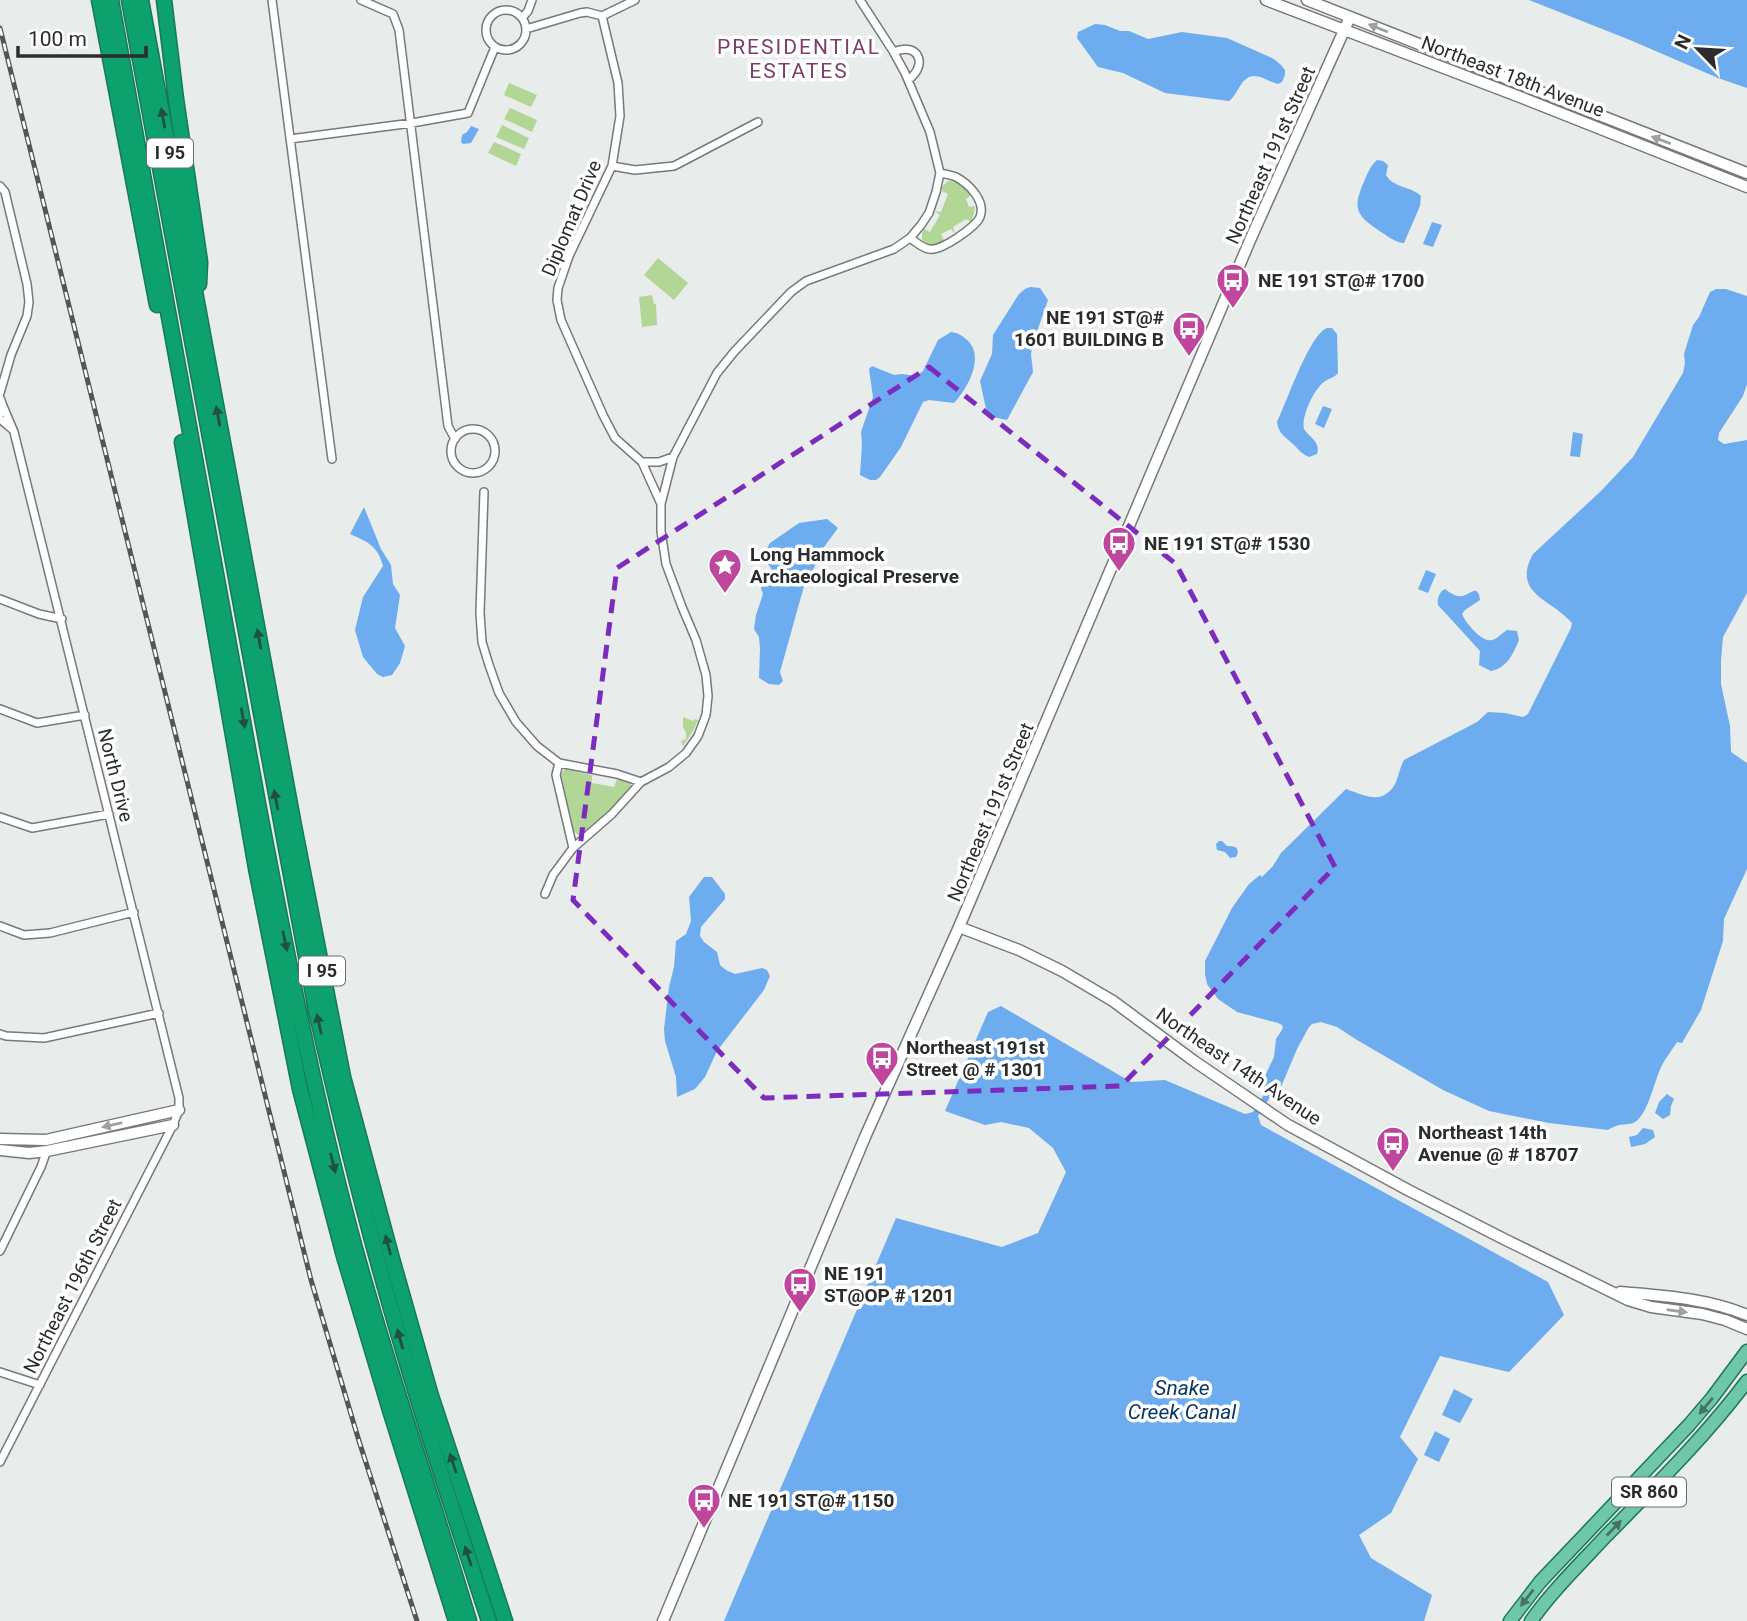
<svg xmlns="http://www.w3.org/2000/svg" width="1747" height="1621" viewBox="0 0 1747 1621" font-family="Roboto,sans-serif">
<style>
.green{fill:#b1d695}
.water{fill:#6dacef}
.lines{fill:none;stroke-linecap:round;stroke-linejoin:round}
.street-casing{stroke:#767a7a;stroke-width:10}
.secondary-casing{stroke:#767a7a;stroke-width:13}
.primary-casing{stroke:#187857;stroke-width:15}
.highway-casing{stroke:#187857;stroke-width:17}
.street{stroke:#fff;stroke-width:7}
.secondary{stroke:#fff;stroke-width:10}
.primary{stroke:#6ec7a8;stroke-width:12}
.highway{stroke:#0da16e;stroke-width:14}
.rail-casing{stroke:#545656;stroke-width:5}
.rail{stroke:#fff;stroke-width:2.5;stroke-dasharray:8;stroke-linecap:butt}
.oneway{fill:#a0a0a0}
.oneway2{fill:#225040}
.oneway3{fill:#497264}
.marked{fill:none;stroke:#7b2cbf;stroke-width:5;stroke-dasharray:14 9;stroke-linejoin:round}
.labels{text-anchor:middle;stroke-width:7;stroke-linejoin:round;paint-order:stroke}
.shield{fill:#fff;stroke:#6b6c6c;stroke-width:2}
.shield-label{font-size:18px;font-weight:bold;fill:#2b2d2d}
.street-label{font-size:19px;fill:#2b2d2d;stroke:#fff}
.poi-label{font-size:19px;font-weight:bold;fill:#2b2d2d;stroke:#fff;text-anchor:start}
.neighbourhood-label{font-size:21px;letter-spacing:2px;fill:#7b3f69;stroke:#fff}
.water-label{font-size:21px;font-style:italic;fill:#0a3863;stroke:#fff}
</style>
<rect width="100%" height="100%" fill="#e8eceb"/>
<!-- green -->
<path class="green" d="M509,83L537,95L531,107L504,95Z
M510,108L537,120L532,132L504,119Z
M502,125L529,138L524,149L496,137Z
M494,142L521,154L516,166L488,153Z
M948,181L957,182L971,195L966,199L969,207L975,206L974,213L971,222L966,219L953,227L955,234L951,229L941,234L944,240C940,244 936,246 930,246L922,240V233L924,229L930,232L940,215L935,211L941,212L948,194L942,191V187Z
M658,258L688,283L674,300L644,275Z
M652,295L654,304H656L657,325L642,327L639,297Z
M683,717L693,721L695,719L698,720L693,731L683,746L681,741L686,739V733L683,727Z
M565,769L591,775L592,776V783L614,787L617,779L629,781L632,787L602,819L582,835H578L574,831L561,775Z"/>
<!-- water -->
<path class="water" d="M1529,0H1747V88L1718,78L1630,40Z
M1095,24L1105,25L1120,31H1129L1148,39L1182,32L1227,38L1274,59L1281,65L1285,70V75L1282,82L1278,84C1270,82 1262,76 1254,76C1241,76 1238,95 1229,101L1165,93L1123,73L1098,67L1077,38L1078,32Z
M471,126L479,129L471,143L463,144L461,142L462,135L467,132Z
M1377,160L1383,161L1388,165L1386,175C1393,188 1411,186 1421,196L1420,206L1404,243H1402C1393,241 1386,235 1378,230C1356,215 1353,208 1363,184C1367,175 1370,166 1377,160Z
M1432,222L1442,225L1433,247L1423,244Z
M1030,287L1040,288L1048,300L1033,343L1031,354L1033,372L1007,420L993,417L988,418L980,381L992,354L993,335L1019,294L1025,289Z
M1716,289H1726L1747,296V384L1743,396L1719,433L1718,440L1724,444L1747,440V593L1723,637L1721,661V684L1730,726L1731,752L1747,763V869L1724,919L1723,941L1701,1010L1682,1043L1677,1042C1671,1052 1663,1061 1659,1072C1654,1084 1647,1115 1635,1122C1630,1125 1624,1124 1619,1125C1615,1126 1611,1128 1608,1130L1549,1123L1489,1111L1443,1090L1357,1040L1337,1027L1321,1022L1312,1024L1309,1027L1297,1049L1278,1094L1275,1097L1271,1096L1258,1116L1261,1125L1548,1282L1564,1315L1509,1372L1440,1356L1400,1437L1418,1459L1391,1513L1359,1535L1371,1558L1432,1595L1424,1621H724L896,1218L1002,1247L1038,1233L1066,1172L1053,1148L1029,1128L1001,1122L985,1125L945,1111L988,1012L1001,1006L1131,1082L1165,1080L1245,1114L1253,1112L1265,1093L1261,1086L1262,1082L1274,1057L1276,1039L1283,1028L1282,1025L1278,1023L1237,1012L1218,999L1207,984L1205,974V961L1232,908L1249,884L1260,875L1262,877L1273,866L1281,853L1346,789C1366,796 1384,806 1396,782C1399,775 1400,767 1404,760L1477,722L1488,712L1505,713L1523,717L1528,714L1571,628L1572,623C1552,599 1511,594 1533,554L1601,491L1633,457L1683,373L1685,363L1684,354L1693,325L1699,317L1710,292Z
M1327,328H1332L1337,334L1338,373C1334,378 1329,378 1324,382C1314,389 1301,417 1304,429C1310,438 1321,442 1317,454L1309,457C1302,454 1300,451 1295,446C1287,438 1278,434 1277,422C1287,402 1309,335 1327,328Z
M951,332C958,333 961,335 966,339C986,355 968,388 954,403L929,400L923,402L901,447L880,477L876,480H870L860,475L862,445L861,432L873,397L869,369L872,366L894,375L902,374L916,376L923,371L938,340Z
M1323,406L1332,409L1324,428L1315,424Z
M1573,432L1583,434L1580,457L1570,456Z
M364,507L381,549L391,565L393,584L400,595L395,628L405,646L400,663L392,675L383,677L377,674L363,657L355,630L363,597L383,566C378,546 368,542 350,534Z
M827,519L838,528L824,547L814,568L806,579L780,672L783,681L779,685L769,684L759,678L760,649L759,637L754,629L756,615L763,594L761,589L762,584L772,576L773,571L768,564L765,552L770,543L799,523Z
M1426,570L1436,574L1428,593L1418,589Z
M1445,589C1449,592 1455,597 1462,596C1471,594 1478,583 1480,600L1465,610L1462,614C1465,622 1482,643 1492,640C1497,639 1502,633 1507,630L1517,631L1519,640C1513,654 1507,668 1491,671L1479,665L1480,651L1438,605C1437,599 1439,592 1445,589Z
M1222,841L1227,846C1235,846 1241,848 1236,857L1230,858L1225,852L1217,850L1216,844L1219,841Z
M704,877H712L725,894V899L701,927L700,936L704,942L717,952L720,965L726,970L735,974L762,968L767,970L770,976L764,990L717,1051L705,1077L695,1089L677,1097L676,1077L665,1041L664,1029L669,987L674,967L676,941L686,934L691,921L689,897Z
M1667,1094L1674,1099L1671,1106L1670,1115L1663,1119L1655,1113L1659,1102Z
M1643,1128L1653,1130L1655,1137L1645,1144L1631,1147L1629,1137L1637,1135Z
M1454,1389L1473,1399L1460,1423L1442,1415Z
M1435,1431L1450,1439L1439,1462L1424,1455Z"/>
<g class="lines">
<defs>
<path id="street" d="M272,0L332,459
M361,0L393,14L399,30L448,426L455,439
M486 30a20 20 0 1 1 40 0a20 20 0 1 1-40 0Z
M602,16L618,83L620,116L612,166L569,256L558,288L557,300L561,320L603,415L615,438L642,462H659L673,457
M602,16L635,0
M522,18L528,11L532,0
M526,29L580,13L587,12L602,16
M894,52C918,41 929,65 908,80
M290,139L412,123L468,113L495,47
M612,166L635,170L674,166L758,122
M0,186L5,192L27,284L29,302L27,316L11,355L0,393
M910,238C916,242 922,248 929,249C940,252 976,227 980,217C986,201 969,184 956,177C951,175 945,174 940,173
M0,398L3,406L0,414
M0,419L12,429
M451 451a22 22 0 1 1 44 0a22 22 0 1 1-44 0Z
M484,492L480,613L482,642L489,665L499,693L516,722L537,746L559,763L617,774L641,782
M661,504L673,457L717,373L734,352L791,292L806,281L894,249L910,238L921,225L929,213L936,192L940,173L930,132L905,73L893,51L860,0
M0,599L39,614L62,619
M0,709L37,723L85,715
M559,763L556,775L573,848
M0,817L32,828L109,814
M545,894L553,875L573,848L612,814L641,782L669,767L686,753L698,736L706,715L708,696L706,675L696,640L682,607L666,564L661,531V504L642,462
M0,926L24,935L50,933L134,912
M0,1034L6,1036L44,1038L159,1013
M0,1251L41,1167L47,1150
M0,1372L40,1385
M0,1462L173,1125L179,1110V1098L14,432L3,406"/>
<path id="secondary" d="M1266,0L1520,97L1747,187
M1307,0L1747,173
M959,927L1019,950L1062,971L1113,1001L1194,1061L1288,1125L1408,1190L1502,1238L1628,1300L1651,1307L1702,1314L1725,1320L1747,1329
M0,1139L46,1140L179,1110
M0,1150L29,1153L47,1151L173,1125
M1620,1292C1663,1296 1706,1298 1747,1315
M663,1621L865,1137L959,927L1251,238L1350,17"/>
<path id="primary" d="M1510,1621L1540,1582L1689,1425L1712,1398L1747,1351
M1531,1621C1553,1590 1580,1564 1606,1536C1655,1486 1705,1437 1747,1381"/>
<path id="highway" d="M99,0L157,305
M111,0L259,809C286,950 313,1091 350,1230C385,1362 430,1490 469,1621
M129,0L316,1010C335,1094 355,1178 378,1262C411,1383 450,1502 489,1621
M141,0L294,826L343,1077L392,1259L431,1396L505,1621
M164,0L176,99L200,262L199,284
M182,442L256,868L300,1089L344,1256L390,1410L456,1621"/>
</defs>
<!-- street casing -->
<use href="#street" class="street-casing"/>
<!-- secondary casing -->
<use href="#secondary" class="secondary-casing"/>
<!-- primary casing -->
<use href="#primary" class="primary-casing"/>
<!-- highway casing -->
<use href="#highway" class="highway-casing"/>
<!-- street -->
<use href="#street" class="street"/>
<!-- secondary -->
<use href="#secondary" class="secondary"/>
<!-- primary -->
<use href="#primary" class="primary"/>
<!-- highway -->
<use href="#highway" class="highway"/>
<defs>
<path id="rail" d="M0,28L311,1280L359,1441L417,1621"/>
</defs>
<!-- rail casing -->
<use href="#rail" class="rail-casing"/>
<!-- rail -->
<use href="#rail" class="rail"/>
</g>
<!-- one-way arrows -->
<defs><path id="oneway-solid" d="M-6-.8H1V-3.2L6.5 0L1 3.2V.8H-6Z" transform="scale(1.75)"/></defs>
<g class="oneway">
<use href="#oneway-solid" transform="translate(1378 28) rotate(-158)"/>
<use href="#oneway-solid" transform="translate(1661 140) rotate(-159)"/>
<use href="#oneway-solid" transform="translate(112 1125) rotate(167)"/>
<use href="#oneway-solid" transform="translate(1677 1311) rotate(8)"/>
</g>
<g class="oneway2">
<use href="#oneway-solid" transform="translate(163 118) rotate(-100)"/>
<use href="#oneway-solid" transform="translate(218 416) rotate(-100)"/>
<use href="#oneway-solid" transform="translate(259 639) rotate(-100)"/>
<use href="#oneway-solid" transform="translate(243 718) rotate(80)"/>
<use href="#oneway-solid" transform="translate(276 800) rotate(-101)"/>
<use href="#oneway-solid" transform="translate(285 941) rotate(78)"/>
<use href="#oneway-solid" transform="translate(319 1024) rotate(-103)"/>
<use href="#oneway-solid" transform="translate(333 1163) rotate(76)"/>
<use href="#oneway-solid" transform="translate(388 1245) rotate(-105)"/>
<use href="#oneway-solid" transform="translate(400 1339) rotate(-106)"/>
<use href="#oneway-solid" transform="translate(453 1463) rotate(-108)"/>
<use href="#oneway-solid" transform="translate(468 1556) rotate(-108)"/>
</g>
<g class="oneway3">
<use href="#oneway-solid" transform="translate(1706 1406) rotate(130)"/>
<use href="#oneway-solid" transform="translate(1614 1528) rotate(-46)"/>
<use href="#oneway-solid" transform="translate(1527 1598) rotate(128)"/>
</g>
<!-- marked area -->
<path class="marked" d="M929,367L1176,564L1335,867L1121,1086L764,1098L573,900L617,568Z"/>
<!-- icons -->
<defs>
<symbol id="bus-pin" viewBox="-11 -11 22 30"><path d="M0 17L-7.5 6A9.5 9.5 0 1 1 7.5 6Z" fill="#be479d" stroke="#fff"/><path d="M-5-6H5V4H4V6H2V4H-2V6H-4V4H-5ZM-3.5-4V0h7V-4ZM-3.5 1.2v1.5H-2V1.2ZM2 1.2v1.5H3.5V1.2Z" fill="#fff"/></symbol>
<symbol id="sight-pin" viewBox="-11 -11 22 30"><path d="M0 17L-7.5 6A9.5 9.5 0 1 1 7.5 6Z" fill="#be479d" stroke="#fff"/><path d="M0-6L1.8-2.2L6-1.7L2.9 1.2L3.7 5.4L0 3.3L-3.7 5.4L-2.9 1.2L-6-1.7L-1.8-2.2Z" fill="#fff"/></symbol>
</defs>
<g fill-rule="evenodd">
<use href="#bus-pin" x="1214" y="261" width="38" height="52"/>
<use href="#bus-pin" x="1170" y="309" width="38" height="52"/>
<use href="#bus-pin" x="1100" y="524" width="38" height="52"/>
<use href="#sight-pin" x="706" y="546" width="38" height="52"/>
<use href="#bus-pin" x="863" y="1039" width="38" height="52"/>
<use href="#bus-pin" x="1374" y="1124" width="38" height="52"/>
<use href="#bus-pin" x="781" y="1265" width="38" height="52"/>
<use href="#bus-pin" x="685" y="1481" width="38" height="52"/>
</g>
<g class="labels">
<!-- shield labels -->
<g class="shield">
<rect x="147" y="138.5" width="46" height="29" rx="5"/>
<rect x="299" y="956.5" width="46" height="29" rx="5"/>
<rect x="1612" y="1477.5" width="74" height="29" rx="5"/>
</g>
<g class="shield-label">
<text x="170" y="159">I 95</text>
<text x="322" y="977">I 95</text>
<text x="1649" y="1498">SR 860</text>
</g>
<!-- street labels -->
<g class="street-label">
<text transform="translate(1513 76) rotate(21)" y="7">Northeast 18th Avenue</text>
<text transform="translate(1270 155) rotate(-66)" y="7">Northeast 191st Street</text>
<text transform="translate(571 218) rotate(-67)" y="7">Diplomat Drive</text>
<text transform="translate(116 775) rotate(76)" y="7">North Drive</text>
<text transform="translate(990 812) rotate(-67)" y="7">Northeast 191st Street</text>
<text transform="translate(1239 1066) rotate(34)" y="7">Northeast 14th Avenue</text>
<text transform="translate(72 1286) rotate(-63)" y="7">Northeast 196th Street</text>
</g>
<!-- poi labels -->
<g class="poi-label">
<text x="1258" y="287">NE 191 ST@# 1700</text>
<text x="1164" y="324" text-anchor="end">NE 191 ST@#<tspan x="1164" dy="22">1601 BUILDING B</tspan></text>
<text x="1144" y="550">NE 191 ST@# 1530</text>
<text x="750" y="561">Long Hammock<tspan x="750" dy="22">Archaeological Preserve</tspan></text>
<text x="906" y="1054">Northeast 191st<tspan x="906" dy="22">Street @ # 1301</tspan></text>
<text x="1418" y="1139">Northeast 14th<tspan x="1418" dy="22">Avenue @ # 18707</tspan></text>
<text x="824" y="1280">NE 191<tspan x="824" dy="22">ST@OP # 1201</tspan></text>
<text x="728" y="1507">NE 191 ST@# 1150</text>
</g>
<!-- neighbourhood labels -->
<g class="neighbourhood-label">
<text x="799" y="54">PRESIDENTIAL<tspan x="799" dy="24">ESTATES</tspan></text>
</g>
<!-- water labels -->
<g class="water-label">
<text x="1182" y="1395">Snake<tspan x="1182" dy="24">Creek Canal</tspan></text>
</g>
</g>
<!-- north arrow -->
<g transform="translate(1698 49) rotate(295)" stroke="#ffffff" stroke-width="5" paint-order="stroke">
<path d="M0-5L12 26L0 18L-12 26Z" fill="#2b2d2d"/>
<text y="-10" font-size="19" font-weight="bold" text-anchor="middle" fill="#2b2d2d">N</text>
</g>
<!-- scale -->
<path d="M18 46v10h128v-10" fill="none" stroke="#2b2d2d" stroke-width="3.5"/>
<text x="28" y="46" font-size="21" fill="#2b2d2d" stroke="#ffffff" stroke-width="5" paint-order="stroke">100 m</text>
</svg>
